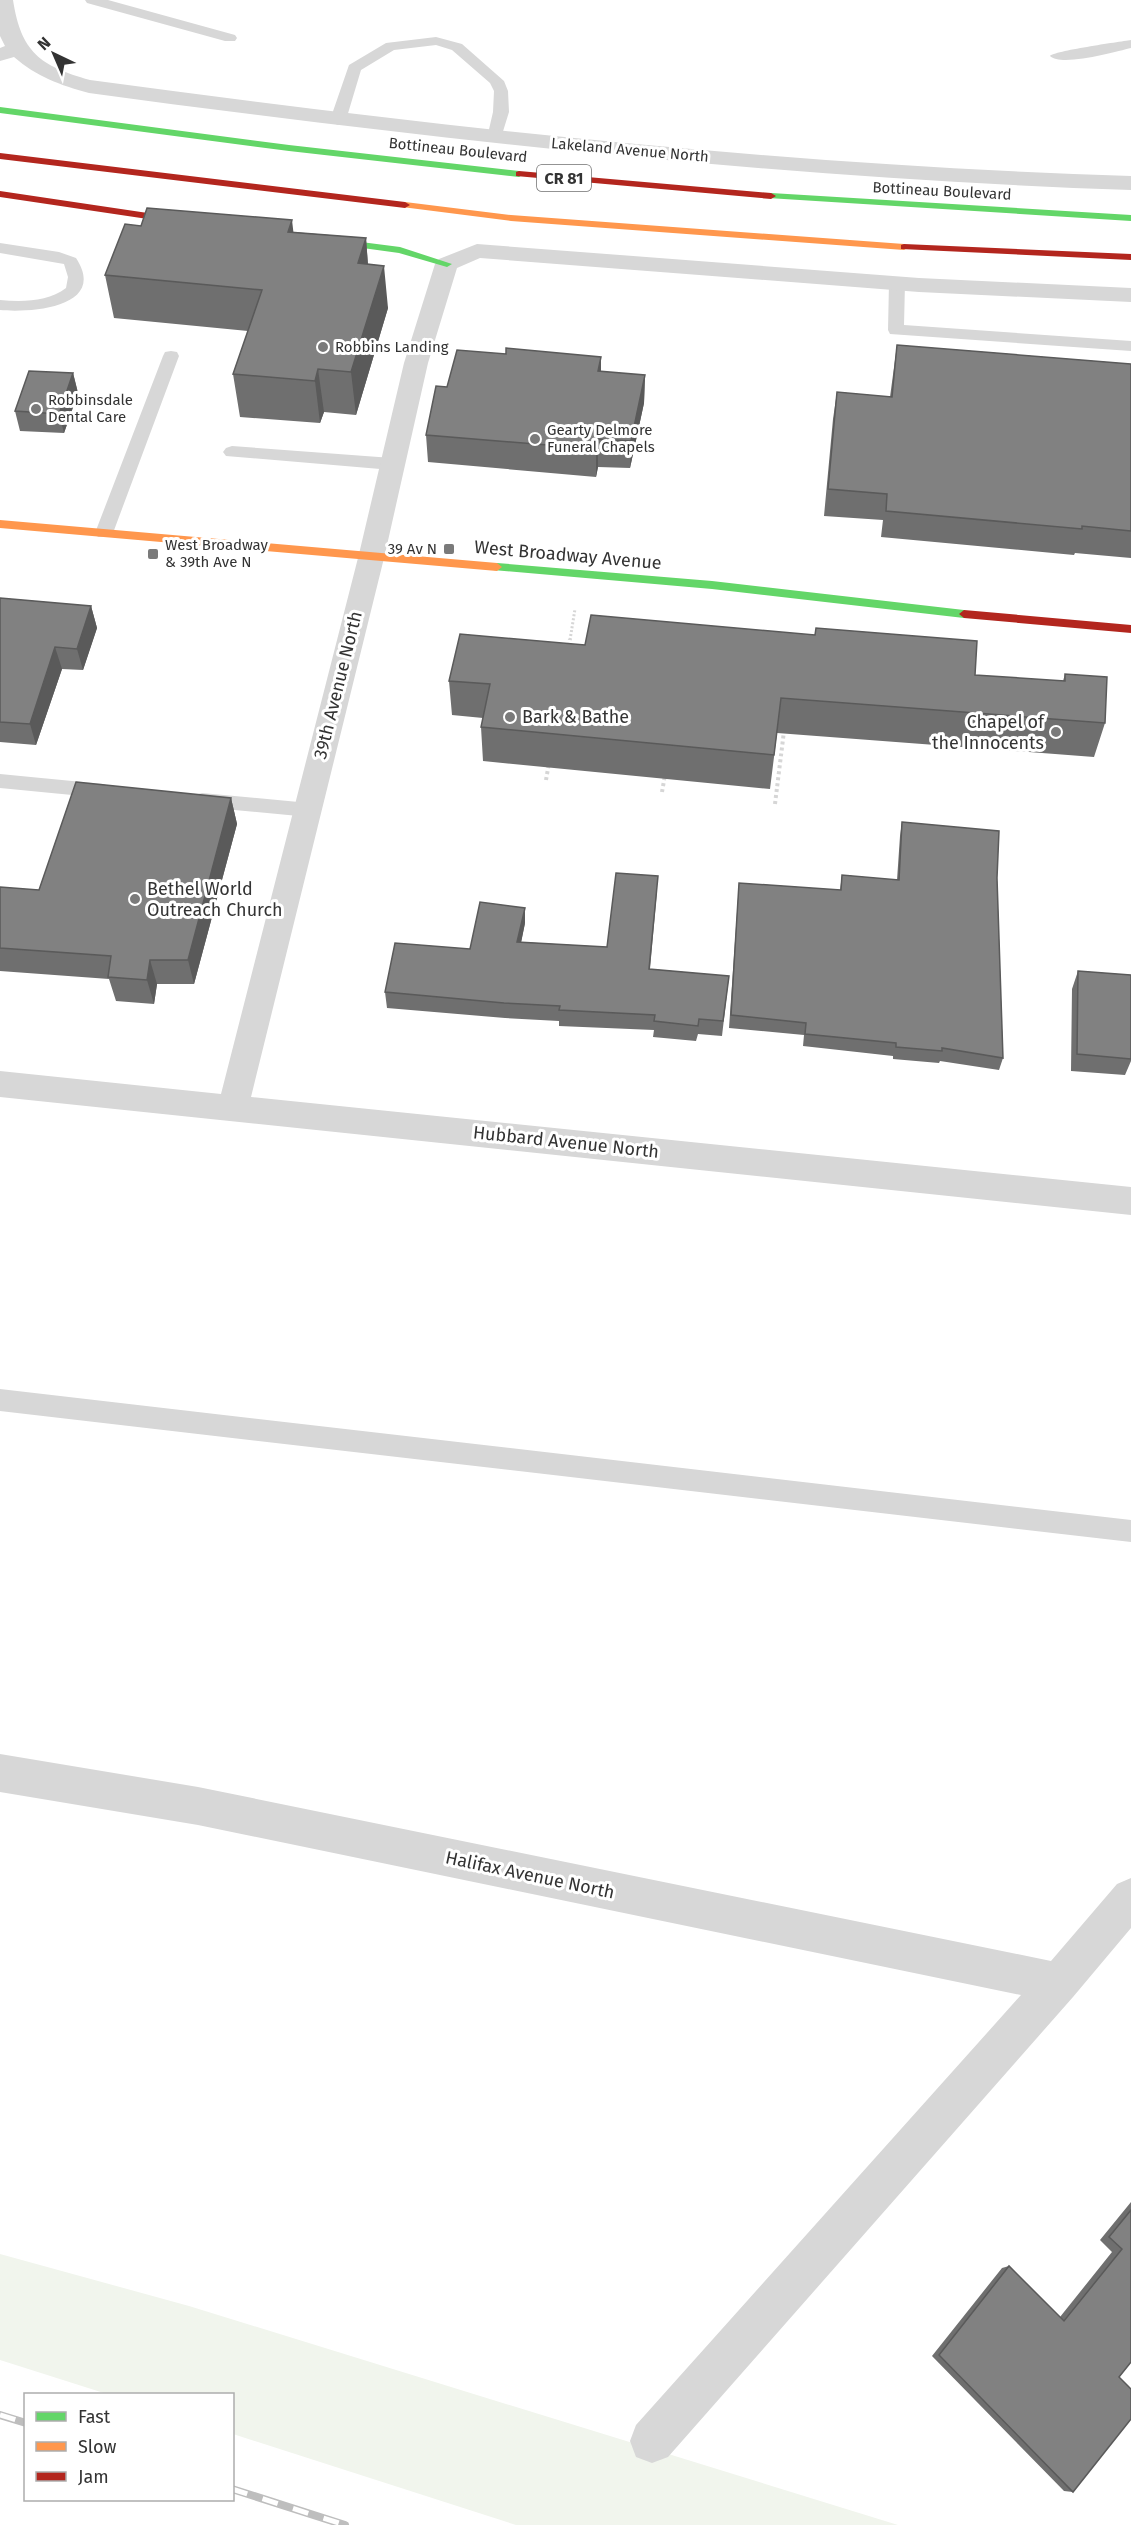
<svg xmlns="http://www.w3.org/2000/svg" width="1131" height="2525" viewBox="0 0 1131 2525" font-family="'Fira Sans',sans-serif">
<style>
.green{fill:#f1f5ed}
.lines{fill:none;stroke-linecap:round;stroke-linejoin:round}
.path-far1{stroke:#d6d6d6;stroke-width:3;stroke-dasharray:2 2;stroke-linecap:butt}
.path{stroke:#d6d6d6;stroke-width:4;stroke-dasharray:3 3;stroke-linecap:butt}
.lane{fill:#d7d7d7;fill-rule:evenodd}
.street{fill:#d7d7d7;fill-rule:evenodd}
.fast{fill:#63d668;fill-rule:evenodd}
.slow{fill:#ff974d;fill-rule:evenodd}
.jam{fill:#b3261e;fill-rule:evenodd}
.rail-casing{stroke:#bebebe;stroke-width:8}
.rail{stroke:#fff;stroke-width:5;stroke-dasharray:16;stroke-linecap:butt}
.wall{fill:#6f6f6f}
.shaded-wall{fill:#5a5a5a}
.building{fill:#818181;stroke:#5a5a5a;stroke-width:1.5}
.poi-dot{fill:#7a7a7a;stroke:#fff;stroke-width:2}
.labels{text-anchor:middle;stroke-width:6;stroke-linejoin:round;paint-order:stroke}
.far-street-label{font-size:15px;fill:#333;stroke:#fff}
.far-poi-label{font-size:15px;fill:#333;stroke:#fff;text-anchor:start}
.shield{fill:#fff;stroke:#707070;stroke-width:1.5}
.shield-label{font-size:16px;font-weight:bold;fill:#333}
.street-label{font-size:18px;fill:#333;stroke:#fff}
.poi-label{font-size:18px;fill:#333;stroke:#fff;text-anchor:start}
</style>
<rect width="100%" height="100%" fill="#fff"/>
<!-- green -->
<path class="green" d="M0,2254L189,2306L898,2525H516L233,2434L232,2394H107L0,2360Z"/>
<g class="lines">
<!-- path-far1 -->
<path class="path-far1" d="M570,640L575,609"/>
<!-- path -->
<path class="path" d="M569,646L570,639
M546,780L549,763
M662,792L665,775
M775,804L784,731"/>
<!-- lane -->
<path class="lane" d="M85,0H108L235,35L237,38L235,41H225L87,3Z
M436,37L462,44L504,81L508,91L509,112L500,141H490L487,138L493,112L494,91L490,83L452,50L436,45L394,50L361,70L346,120L338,125L333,123L330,120L349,65L386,43Z
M1131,40V48C1115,52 1061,67 1050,56C1054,51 1118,42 1131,40Z
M0,243L59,252L76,258C108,307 32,313 0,310V300C22,302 48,302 66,288L68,277L64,264L0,253Z
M897,278L905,283L904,325L1131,341V351L890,334L888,330L889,283Z
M171,351L177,352L179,356L113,533L110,537H98L95,533L163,356L165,352Z
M232,446L392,458L398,460L401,464L398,468L392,470L226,456L223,452L226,448Z
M0,774L103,784L110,786L113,791L110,796L103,798L0,788Z
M202,793L309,803L316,805L319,810L316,815L309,817L202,807L195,805L192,800L195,795Z
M0,1389L1131,1520V1542L0,1411Z"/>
<!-- street -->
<path class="street" d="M0,0H13C21,52 40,66 90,80C436,127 782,165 1131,176V190C781,178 436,140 89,93C60,85 37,77 14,57L0,61V48L5,46L0,36Z
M477,244L919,278L1131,288V302L919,292L480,258L457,268L428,363L385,554L251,1097L1131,1187V1215L0,1097V1071L221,1094L359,554L404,363L435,264L439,259Z
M0,1754L198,1787L1051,1961L1117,1884L1131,1878V1928L1073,1997L668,2457L652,2463L636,2457L630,2441L636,2425L1021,1995L198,1825L0,1792Z"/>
<!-- fast -->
<path class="fast" d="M0,107L289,145L519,171L524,174L519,177L289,151L0,113Z
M771,193L1131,215V221L768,198V194Z
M322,237L400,247L452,264L447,267L399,253L319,242V238Z
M497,563L712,581L964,610L969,614L964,618L712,589L493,570V564Z"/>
<!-- slow -->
<path class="slow" d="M405,202L511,215L904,244L909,247L904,250L511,221L402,207V203Z
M0,520L497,563L502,567L497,571L0,528Z"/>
<!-- jam -->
<path class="jam" d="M0,153L405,202L410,205L405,208L0,159Z
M519,171L771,193L776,196L771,199L516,176V172Z
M0,191L188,219L193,222L188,225L0,197Z
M904,244L1131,254V260L901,249V245Z
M964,610L1131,625V633L964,618L959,614Z"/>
<defs>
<path id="rail" d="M0,2415L26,2423
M232,2489L345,2525"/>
</defs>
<!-- rail casing -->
<use href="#rail" class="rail-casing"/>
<!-- rail -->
<use href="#rail" class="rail"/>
</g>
<!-- wall -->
<path class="wall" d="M141,226L293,232L366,238L368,264L388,308L356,415L324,412L320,423L240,417L233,374L248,331L114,318L105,275Z
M897,345L1131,364V558L1075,553L1074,555L881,537L883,520L824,516L833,419L837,392L890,397Z
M506,354L601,357V372L645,375L644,403L630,468L598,467L596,477L428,462L426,435L447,387Z
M73,373L78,393L64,433L20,431L15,411Z
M0,598L91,606L97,628L83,670L62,669L36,745L0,742Z
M816,628L975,675L1063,681L1065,674L1105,723L1094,757L777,733L770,789L483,761L481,727L483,718L452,715L449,681L585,645L815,635Z
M231,798L237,824L194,984H157L154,1004L116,1001L109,979L0,971V887L39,890Z
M902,822L997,878L1003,1058L999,1070L940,1061L939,1063L893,1059V1056L803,1046L804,1035L729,1028L739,883L840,890L842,875L897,880L900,836Z
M657,891L650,969L729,976L722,1036L698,1034L696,1041L653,1037L654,1030L559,1026V1021L505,1018L387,1008L385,992L470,949L525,923L521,942L607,947Z
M1078,971L1131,975V1061L1125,1075L1071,1071L1072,989Z
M1131,2202V2362L1119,2377L1073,2492L1064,2491L932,2356L1002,2268L1009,2266L1060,2317L1112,2252L1100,2240Z"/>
<!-- shaded-wall -->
<path class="shaded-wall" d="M292,220L297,263L288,232Z
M366,238L369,281L358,263Z
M384,266L388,308L356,415L351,372Z
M601,357V385L598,371Z
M318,369L324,412L320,423L315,381Z
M73,373L78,393L64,433L59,414Z
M645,375L644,403L630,468L631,441Z
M598,439V467L596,477V449Z
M91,606L97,628L83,670L77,649Z
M55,647L62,669L36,745L30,724Z
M231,798L237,824L194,984L188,960Z
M525,908V923L518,958L517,942Z
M150,960L157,984L154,1004L147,980Z"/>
<!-- building -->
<path class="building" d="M147,208L292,220L288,232L366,238L358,263L384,266L351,372L318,369L315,381L233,374L262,290L105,275L125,224L141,226Z
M897,345L1131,364V531L1082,526V529L886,511L887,494L828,489L837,392L892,397Z
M506,348L601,357L598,371L645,375L631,441L598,439L596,449L426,435L436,386L447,387L457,350L506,354Z
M29,371L73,373L59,414L15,411Z
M0,598L91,606L77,649L55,647L30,724L0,722Z
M591,615L815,635L816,628L977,641L975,675L1065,681V674L1107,677L1105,723L781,698L774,755L481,727L490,684L449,681L460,634L585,645Z
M76,782L231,798L188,960H150L147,980L108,977L111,956L0,948V887L39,890Z
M902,822L999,831L997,878L1003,1058L942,1048V1051L896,1047V1043L805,1034L806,1023L731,1015L739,883L841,890L842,875L899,880Z
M616,873L658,876L649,969L729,976L723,1021L699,1019L698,1026L654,1021L655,1015L559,1010L560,1006L504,1003L385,992L395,943L470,949L480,902L525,908L517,942L607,947Z
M1078,971L1131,975V1059L1077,1054Z
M1131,2210V2362L1119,2377L1131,2389V2419L1073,2492L939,2355L1009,2266L1064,2321L1122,2249L1109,2237Z"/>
<!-- markers -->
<g class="poi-dot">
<circle cx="323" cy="347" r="6"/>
<circle cx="36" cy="409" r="6"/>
<circle cx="535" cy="439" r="6"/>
<rect x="443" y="543" width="12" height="12" rx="3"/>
<rect x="147" y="548" width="12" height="12" rx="3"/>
<circle cx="510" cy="717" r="6"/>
<circle cx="1056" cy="732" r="6"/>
<circle cx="135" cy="899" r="6"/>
</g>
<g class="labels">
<!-- far-street labels -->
<g class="far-street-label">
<text transform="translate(458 150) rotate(6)" y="5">Bottineau Boulevard</text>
<text transform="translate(630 150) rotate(5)" y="5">Lakeland Avenue North</text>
<text transform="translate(942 191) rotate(3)" y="5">Bottineau Boulevard</text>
</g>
<!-- far-poi labels -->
<g class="far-poi-label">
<text x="335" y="352">Robbins Landing</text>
<text x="48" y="405">Robbinsdale<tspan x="48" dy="17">Dental Care</tspan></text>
<text x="547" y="435">Gearty Delmore<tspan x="547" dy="17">Funeral Chapels</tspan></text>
<text x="165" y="550">West Broadway<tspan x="165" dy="17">&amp; 39th Ave N</tspan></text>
<text x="437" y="554" text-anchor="end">39 Av N</text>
</g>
<!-- shield labels -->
<rect class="shield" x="537" y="165" width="54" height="26" rx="4.5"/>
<g class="shield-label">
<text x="564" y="184">CR 81</text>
</g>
<!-- street labels -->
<g class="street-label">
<text transform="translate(568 555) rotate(5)" y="6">West Broadway Avenue</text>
<text transform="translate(338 685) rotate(-76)" y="6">39th Avenue North</text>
<text transform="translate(566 1142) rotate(6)" y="6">Hubbard Avenue North</text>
<text transform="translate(530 1875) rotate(12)" y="6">Halifax Avenue North</text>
</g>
<!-- poi labels -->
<g class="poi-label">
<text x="522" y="723">Bark &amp; Bathe</text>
<text x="1044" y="728" text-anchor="end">Chapel of<tspan x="1044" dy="21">the Innocents</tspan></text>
<text x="147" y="895">Bethel World<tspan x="147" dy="21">Outreach Church</tspan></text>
</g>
</g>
<!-- legend -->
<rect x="24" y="2393" width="210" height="108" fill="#ffffff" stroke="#adadad" stroke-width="1.5"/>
<rect x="36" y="2412" width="30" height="9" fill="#63d668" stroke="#adadad" stroke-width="1.5"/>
<text x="78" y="2423" font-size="18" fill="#333333">Fast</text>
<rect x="36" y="2442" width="30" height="9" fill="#ff974d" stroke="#adadad" stroke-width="1.5"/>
<text x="78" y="2453" font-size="18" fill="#333333">Slow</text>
<rect x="36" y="2472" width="30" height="9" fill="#b3261e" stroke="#adadad" stroke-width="1.5"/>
<text x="78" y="2483" font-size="18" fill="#333333">Jam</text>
<!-- north arrow -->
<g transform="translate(54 54) rotate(316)" stroke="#ffffff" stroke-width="4.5" paint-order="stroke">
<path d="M0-4.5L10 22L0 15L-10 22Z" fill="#333333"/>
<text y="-9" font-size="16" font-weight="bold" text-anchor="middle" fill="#333333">N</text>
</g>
</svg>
